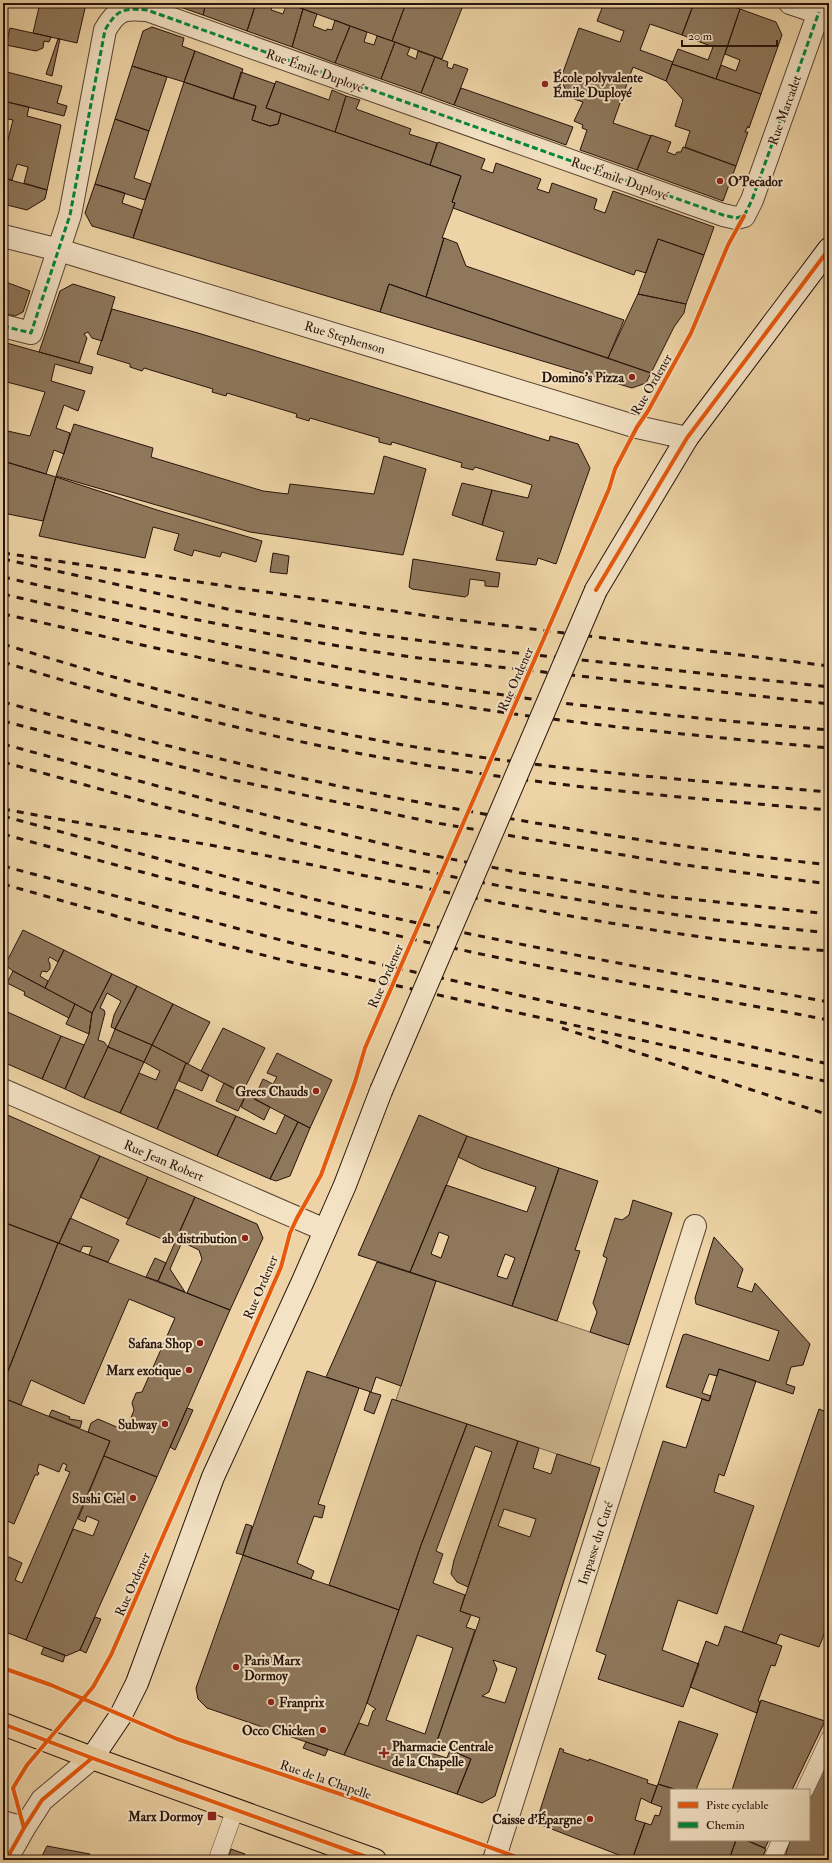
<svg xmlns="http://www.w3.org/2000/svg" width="832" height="1863" viewBox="0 0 832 1863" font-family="'IM FELL Double Pica',serif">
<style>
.green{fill:#cbb28b;stroke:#79624b}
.building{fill:#8e775b;stroke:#27130b;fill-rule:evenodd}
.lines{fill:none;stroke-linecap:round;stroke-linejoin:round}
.service-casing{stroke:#584332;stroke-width:18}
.pedestrian-casing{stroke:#584332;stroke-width:24}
.minor-casing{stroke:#584332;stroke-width:24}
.tertiary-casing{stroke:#584332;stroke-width:24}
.secondary-casing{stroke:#27130b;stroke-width:24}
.primary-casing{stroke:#27130b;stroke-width:24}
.service{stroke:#f3e2c4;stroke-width:17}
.pedestrian{stroke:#f3e2c4;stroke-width:22}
.minor{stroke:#f3e2c4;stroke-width:22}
.tertiary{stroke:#f3e2c4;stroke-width:22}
.secondary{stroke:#f3e2c4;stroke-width:22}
.primary{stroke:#edd3a5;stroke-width:22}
.rail{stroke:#27130b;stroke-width:3;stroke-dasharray:7 7;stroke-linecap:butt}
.secondary-bridge-casing{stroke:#27130b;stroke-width:24;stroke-linecap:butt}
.secondary-bridge{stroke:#f3e2c4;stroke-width:22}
.quiet{stroke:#00873e;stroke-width:3;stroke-dasharray:6 3;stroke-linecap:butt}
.cycleway-casing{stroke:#f3e2c4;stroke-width:6}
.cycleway{stroke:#e8590c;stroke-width:4}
.poi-dot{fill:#8f2418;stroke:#f3e2c4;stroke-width:1.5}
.labels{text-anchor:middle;stroke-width:4;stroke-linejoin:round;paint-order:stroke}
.street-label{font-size:13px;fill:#27130b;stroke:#f3e2c4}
.poi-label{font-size:13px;font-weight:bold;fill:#27130b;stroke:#f3e2c4;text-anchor:end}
</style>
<rect width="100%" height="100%" fill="#edd3a5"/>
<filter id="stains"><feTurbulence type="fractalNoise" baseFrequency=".005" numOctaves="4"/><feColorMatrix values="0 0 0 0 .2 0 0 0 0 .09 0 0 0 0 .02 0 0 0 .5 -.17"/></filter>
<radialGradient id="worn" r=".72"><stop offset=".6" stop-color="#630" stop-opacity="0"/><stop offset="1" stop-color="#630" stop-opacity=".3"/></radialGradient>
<!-- green -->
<path class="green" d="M436,1281L629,1345L590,1465L396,1400Z"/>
<!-- building -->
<path class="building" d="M40,3H90L86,4L77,43L33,33Z
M169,3H206L203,15Z
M206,3H256L247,31L203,15Z
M256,3H273L271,10L283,14L287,3L303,9L292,47L247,31Z
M287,3H305L303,9Z
M305,3H406L392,41L303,9Z
M406,3H464L442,59L392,41Z
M589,3H694L682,35L650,24L640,50L673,62L666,81L633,67L613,123L651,136L637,170L580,150L587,130L582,128L583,125L574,121L583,102L574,99L566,91L563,84L562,75L579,28L620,42L624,31L597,21L602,8Z
M694,3H724L740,9L716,79L672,64L678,49L708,60L713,47L682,35Z
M303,9L317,14L313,26L326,31L327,29L332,30L335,20L350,26L335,63L292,47Z
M740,9L776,22L782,35L761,94L716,79L721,65L736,71L740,60L725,54Z
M350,26L367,32L364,42L374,45L377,36L395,42L381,79L335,63Z
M152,27L184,38L182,46L195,51L184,82L132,66L143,31Z
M10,28L51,37L49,42L44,41L43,48L36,51L6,45Z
M58,39H60L52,76L46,74Z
M395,42L410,48L407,55L416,59L418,51L435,57L421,93L381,79Z
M195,51L243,69L233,99L184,82Z
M435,57L448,62L447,67L452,69L454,64L468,69L454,105L421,93Z
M672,64L761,94L749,128L748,126L745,132H748L736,166L685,147L690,131L675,126L683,100L666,81Z
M132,66L167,77L149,131L115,119Z
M3,71L62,86L57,103L67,106L64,116L3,101Z
M241,72L275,84L266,108L281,113L278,124L270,126L252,120L256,106L233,99Z
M276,81L329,100L332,90L346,96L335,132L266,108Z
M184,82L256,106L252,120L270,126L278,124L281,113L461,176L452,202L455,203L442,238H444L426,297L389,284L380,312L133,238Z
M461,88L573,127L566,145L454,105Z
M346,96L360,100L356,109L411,129L409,134L437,143L430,165L335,132Z
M3,101L29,107L27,116L61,125L47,190L24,183L28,167L17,164L12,180L3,178V159L13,120L3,118Z
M115,119L149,131L134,178L151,184L145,200L95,184Z
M651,135L671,142L667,152L675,155L677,152H681L683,147L736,166L723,201L637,170Z
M438,142L485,159L481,169L493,173L496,163L541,179L537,189L549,193L552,183L597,199L594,209L605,213L613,191L714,227L704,255L658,239L646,273L636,270L634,275L453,208L455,203L452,202L461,176L430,165Z
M3,178L47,190L45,199L27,210L3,204Z
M95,184L125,193L122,203L142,210L133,238L92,226L85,213Z
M444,238L457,243L466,266L624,320L608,358L426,297Z
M658,239L704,255L686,304L638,294Z
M3,281L30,291L23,312L15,316L3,313Z
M73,284L115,297L102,341L92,338L88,332L84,334L87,338L79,363L39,352L60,291Z
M389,284L426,297L651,373L646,383L632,388L380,312Z
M638,294L686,304L684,313L674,327L651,373L608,358Z
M112,309L198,333L549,441L550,436L578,444L590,468L556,564L538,558L536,565L496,560L504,532L482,525L492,490L528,498L532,485L475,467L473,470L461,467L462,463L392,442L391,445L379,442V438L310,418L309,421L296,417L297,414L227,393L226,396L212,392L213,389L144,368L142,371L130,367V364L97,354Z
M3,342L93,367L91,374L55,364L51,381L85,391L78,411L64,405L56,428L70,433L64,454L54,450L46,474L3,461V430L30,436L45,392L3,381Z
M74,424L153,448L151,457L263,491L288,494L290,484L374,494L384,456L426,469L403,555L250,532L56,476Z
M3,461L56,477L43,521L3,513Z
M56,477L157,510L262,541L256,562L222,552L220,557L194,550L192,556L174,550L179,534L153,527L145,558L39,536Z
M462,483L492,490L482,525L452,515Z
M273,553L289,556L287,574L270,572Z
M413,559L500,573L498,587L485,586V581L470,579L468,595L465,597L412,589L409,587Z
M23,930L64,950L58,962L50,957L48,960L50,964V969L47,972L42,971L40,976L48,981L45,988L13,971L5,965Z
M64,950L112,974L92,1013L45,988Z
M13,971L75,1004L69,1018L24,995L25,992L7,983Z
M112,974L137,986L115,1029L111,1027L114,1015L121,1001L107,993L100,1008L104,1010L105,1013L98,1040L104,1042L108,1047L84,1098L65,1089L89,1034L92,1013Z
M137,986L173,1004L152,1045L115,1029Z
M75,1004L92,1013L89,1034L66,1024Z
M173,1004L210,1022L188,1064L152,1045Z
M3,1010L61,1036L42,1079L3,1062Z
M223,1028L265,1048L242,1093L201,1071Z
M115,1029L152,1045L144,1062L108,1047Z
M61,1036L84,1045L65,1089L42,1079Z
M152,1045L186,1063L157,1129L120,1113L139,1073L156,1080L160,1071L144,1062Z
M108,1047L144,1062L120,1113L84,1098Z
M277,1053L332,1080L310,1128L254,1099L263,1079L273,1084L277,1077L267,1073Z
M186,1063L209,1075L202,1091L179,1081Z
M224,1083L246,1094L238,1111L216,1101Z
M175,1089L236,1116L217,1156L157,1129Z
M246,1094L270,1107L264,1120L241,1107Z
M3,1113L100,1156L59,1243L3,1222Z
M285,1115L298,1122L270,1179L217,1156L236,1116L276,1134Z
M419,1115L467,1136L410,1272L358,1255Z
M298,1122L310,1128L290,1176L276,1181L270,1179Z
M467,1136L559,1168L512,1306L410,1272L446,1185L527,1212L536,1187L481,1168L458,1157ZM439,1232L449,1236L441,1258L431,1254ZM505,1254L515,1258L507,1279L497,1276Z
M100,1156L148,1177L129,1219L80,1197Z
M559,1168L598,1181L575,1250L580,1251L557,1321L512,1306Z
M148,1177L195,1197L174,1244L126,1224Z
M195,1197L257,1224L263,1238L230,1310L187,1293L202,1259L199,1250L182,1242L170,1269L185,1292L158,1281Z
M633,1200L672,1213L629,1345L590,1332L597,1312L593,1303L607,1258L603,1256L615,1218L622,1220L629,1215Z
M70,1218L119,1240L108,1262L89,1255L92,1247L83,1246L80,1252L59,1243Z
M3,1222L58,1243L3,1384Z
M714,1237L743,1269L737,1287L752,1292L755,1283L810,1344L803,1365L791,1367L786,1384L795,1387L793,1394L719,1369L717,1376L709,1374L702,1393L711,1396L709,1401L666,1387L683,1335L686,1334L769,1361L779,1331L696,1304L695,1298Z
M58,1243L230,1310L157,1477L104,1456L110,1441L88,1432L91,1423L98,1419L126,1431L134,1410L132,1403L136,1393L142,1392L175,1318L129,1299L84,1404L31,1380L21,1405L3,1398V1384Z
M155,1258L166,1263L158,1281L146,1277Z
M377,1262L436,1281L401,1386L376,1377L371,1392L326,1377Z
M719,1369L756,1381L724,1476L719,1474L714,1492L754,1506L717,1614L678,1600L662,1650L699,1664L683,1707L598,1679L606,1655L596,1651L663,1441L686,1448L702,1399L709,1401Z
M307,1371L359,1388L318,1504L325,1506L322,1518L314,1516L297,1563L314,1571L311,1579L243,1555Z
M370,1392L381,1395L374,1414L364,1410Z
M3,1398L110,1441L26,1640L3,1631V1566L5,1560L9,1557L22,1563L15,1580L22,1583L70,1472L65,1470L67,1465L63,1463L59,1472L39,1464L37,1471L39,1473L38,1475H35L14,1524L3,1519Z
M392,1399L467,1424L421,1545L399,1610L329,1585Z
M187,1408L193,1410L175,1450L170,1447Z
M819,1409L829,1413V1622L819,1647L780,1634L776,1644L742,1632Z
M52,1410L70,1417L69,1419L82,1421L80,1428L49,1416Z
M467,1424L518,1441L468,1587L457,1582L451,1574L454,1560L492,1452L475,1446L436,1551L443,1554L433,1583L465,1595L460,1611L471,1615L466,1627L475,1630L436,1744L444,1747L442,1752L435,1751L434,1754L447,1758L450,1750L471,1759L457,1794L344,1755L359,1723L368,1726L373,1711L376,1709L367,1703L421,1545ZM417,1635L453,1648L425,1734L386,1720Z
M518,1441L539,1448L533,1468L551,1474L557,1454L600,1468L495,1796L482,1803L457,1794L471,1759L436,1744L480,1618L460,1611ZM504,1509L536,1519L530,1537L498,1526ZM493,1660L517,1668L505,1703L482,1696L489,1692L497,1669Z
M104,1456L157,1477L80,1650L66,1656L26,1640L73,1529L93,1536L99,1521L87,1516L85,1522L78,1519Z
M246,1524L252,1526L243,1555L236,1553Z
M243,1555L399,1610L364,1711L344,1755L207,1708L198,1699L196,1688Z
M95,1617L101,1619L86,1653L80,1650Z
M725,1626L782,1646L775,1666L771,1665L758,1701L760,1702L757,1713L690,1687L706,1641L718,1646Z
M44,1647L65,1655L63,1662L41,1654Z
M761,1700L825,1721L792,1790H732Z
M679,1721L718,1734L696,1790H677L658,1784Z
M306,1742L328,1749L325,1756L303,1748Z
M560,1748L564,1750L563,1752L589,1761V1759L648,1780L647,1783L657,1786L651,1803L641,1798L635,1820L645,1823L632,1860L536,1823Z
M829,1757V1808L827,1814L829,1815V1860H784L790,1840H809V1797Z
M658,1784L677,1790H671V1840H736L729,1860H632L645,1823L651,1825L655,1815L659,1816L662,1807L651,1803Z
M736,1840H746L766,1849L761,1860H729Z
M746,1840H769L765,1848Z
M47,1846L90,1854L88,1860H58L42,1856Z
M231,1849L245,1854L242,1860L229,1856Z
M42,1856L58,1860H39Z"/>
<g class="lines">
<defs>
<path id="service" d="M805,1790L829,1739
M217,1860L235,1810
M772,1860L781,1840"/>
<path id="pedestrian" d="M3,326L31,333L70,215L105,30C117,9 124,8 147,10L723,215L736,218L744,216L752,200L819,12"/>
<path id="minor" d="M790,3L829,16
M3,236L59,250L637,427L687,438
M3,1090L325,1230
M3,1822L24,1828
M494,1860L695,1226"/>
<path id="tertiary" d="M6,1860L24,1828L42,1800L92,1758"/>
<path id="secondary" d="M596,590L687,438L829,249
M92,1758L121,1715L137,1683L213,1477L303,1281L345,1185L381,1091"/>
<path id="primary" d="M3,1724L92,1758L375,1860"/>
</defs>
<!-- service casing -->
<use href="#service" class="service-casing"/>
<!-- pedestrian casing -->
<use href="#pedestrian" class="pedestrian-casing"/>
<!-- minor casing -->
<use href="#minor" class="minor-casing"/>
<!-- tertiary casing -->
<use href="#tertiary" class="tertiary-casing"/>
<!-- secondary casing -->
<use href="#secondary" class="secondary-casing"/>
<!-- primary casing -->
<use href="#primary" class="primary-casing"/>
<!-- service -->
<use href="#service" class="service"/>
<!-- pedestrian -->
<use href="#pedestrian" class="pedestrian"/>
<!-- minor -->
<use href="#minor" class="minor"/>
<!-- tertiary -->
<use href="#tertiary" class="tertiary"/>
<!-- secondary -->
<use href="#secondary" class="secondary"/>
<!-- primary -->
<use href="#primary" class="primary"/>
<!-- rail -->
<path class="rail" d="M3,553L428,616L829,666
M3,559L236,611L363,633L508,652L829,687
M3,577C141,609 279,639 419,658L829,704
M3,594C140,626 276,657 415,681C552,705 691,718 829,730
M3,614C139,644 274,676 411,698C550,722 689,735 829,748
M3,644C124,682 247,715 371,739C522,768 676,779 829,792
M3,662C134,703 266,738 401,761C543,786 686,798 829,810
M3,702C147,741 293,780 440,806C569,830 699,850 829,865
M3,721L233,780L431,822L670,863L829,884
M3,744L246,810L416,852L521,873L661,896L829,914
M3,762C137,799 273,839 410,868C548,897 688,919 829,933
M3,809C93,826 183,839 273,857C457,894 641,936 829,951
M3,816C132,851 260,888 390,917C536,949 683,975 829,1002
M3,834C129,869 255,903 382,932C530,967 680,992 829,1020
M3,866L292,943L365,961L829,1064
M3,884L137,922L286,961L829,1082
M562,1028L829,1115"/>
<defs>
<path id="secondary-bridge" d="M381,1091L596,590"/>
</defs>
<!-- secondary-bridge casing -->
<use href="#secondary-bridge" class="secondary-bridge-casing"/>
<!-- secondary-bridge -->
<use href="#secondary-bridge" class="secondary-bridge"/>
<!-- quiet -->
<path class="quiet" d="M3,326L31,333L70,215L105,30C117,9 124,8 147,10L723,215L736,218L744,216L752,200L819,12"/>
<defs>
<path id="cycleway" d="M596,590L687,438L829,249
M3,1668L51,1685L177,1739L355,1799L525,1860
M3,1724L92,1758L375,1860
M24,1828L13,1788L27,1765L93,1687L111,1655L281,1267L290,1233L297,1218L321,1175L355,1082L365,1048L572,574L609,489L615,469L637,427L648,411L691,333L728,245L744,216
M6,1860L24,1828L42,1800L92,1758"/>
</defs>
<!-- cycleway casing -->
<use href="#cycleway" class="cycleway-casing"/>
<!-- cycleway -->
<use href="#cycleway" class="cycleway"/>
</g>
<!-- markers -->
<g class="poi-dot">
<circle cx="545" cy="84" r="4"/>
<circle cx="720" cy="181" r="4"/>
<circle cx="632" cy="377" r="4"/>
<circle cx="316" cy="1091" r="4"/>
<circle cx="245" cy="1238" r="4"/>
<circle cx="200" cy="1343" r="4"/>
<circle cx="189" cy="1370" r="4"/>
<circle cx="165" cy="1424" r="4"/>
<circle cx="133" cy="1498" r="4"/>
<circle cx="236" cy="1667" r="4"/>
<circle cx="271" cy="1702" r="4"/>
<circle cx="323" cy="1730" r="4"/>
<path d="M382 1747h4v4h4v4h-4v4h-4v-4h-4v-4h4z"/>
<rect x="207" y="1811" width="10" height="10" rx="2"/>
<circle cx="590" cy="1819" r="4"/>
</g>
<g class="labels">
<!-- street labels -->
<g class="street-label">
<text transform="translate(315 70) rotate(20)" y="5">Rue Émile Duployé</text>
<text transform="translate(784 110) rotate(-70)" y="5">Rue Marcadet</text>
<text transform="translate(620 178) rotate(20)" y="5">Rue Émile Duployé</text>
<text transform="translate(345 337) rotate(17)" y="5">Rue Stephenson</text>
<text transform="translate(651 384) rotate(-60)" y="5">Rue Ordener</text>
<text transform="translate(515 679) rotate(-66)" y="5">Rue Ordener</text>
<text transform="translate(385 976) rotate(-66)" y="5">Rue Ordener</text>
<text transform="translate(164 1160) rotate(23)" y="5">Rue Jean Robert</text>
<text transform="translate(260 1287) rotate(-67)" y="5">Rue Ordener</text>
<text transform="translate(595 1543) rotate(-72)" y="5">Impasse du Curé</text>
<text transform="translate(132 1584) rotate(-66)" y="5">Rue Ordener</text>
<text transform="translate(326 1779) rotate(19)" y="5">Rue de la Chapelle</text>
</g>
<!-- poi labels -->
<g class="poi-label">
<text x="553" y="82" text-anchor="start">École polyvalente<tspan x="553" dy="15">Émile Duployé</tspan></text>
<text x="728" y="186" text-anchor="start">O'Pecador</text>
<text x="624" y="382">Domino's Pizza</text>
<text x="308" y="1096">Grecs Chauds</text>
<text x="237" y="1243">ab distribution</text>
<text x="192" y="1348">Safana Shop</text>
<text x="181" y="1375">Marx exotique</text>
<text x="157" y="1429">Subway</text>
<text x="125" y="1503">Sushi Ciel</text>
<text x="244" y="1665" text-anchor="start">Paris Marx<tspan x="244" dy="15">Dormoy</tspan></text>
<text x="279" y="1707" text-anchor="start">Franprix</text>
<text x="315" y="1735">Occo Chicken</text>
<text x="392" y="1751" text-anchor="start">Pharmacie Centrale<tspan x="392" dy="15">de la Chapelle</tspan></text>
<text x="203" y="1821">Marx Dormoy</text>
<text x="582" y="1824">Caisse d'Épargne</text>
</g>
</g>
<!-- margin -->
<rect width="832" height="1863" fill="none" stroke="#edd3a5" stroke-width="16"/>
<rect x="4" y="4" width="824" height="1855" fill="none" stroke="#27130b" stroke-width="2"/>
<rect x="8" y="8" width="816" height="1847" fill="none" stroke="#27130b"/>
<!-- legend -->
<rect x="670" y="1789" width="140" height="52" fill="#f3e2c4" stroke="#a18f7a"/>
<rect x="678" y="1802" width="20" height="6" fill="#e8590c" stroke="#a18f7a"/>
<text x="706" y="1809" font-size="12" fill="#27130b">Piste cyclable</text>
<rect x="678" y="1822" width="20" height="6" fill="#00873e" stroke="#a18f7a"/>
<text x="706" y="1829" font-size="12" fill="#27130b">Chemin</text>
<!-- scale -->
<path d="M682 40v6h95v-6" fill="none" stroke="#27130b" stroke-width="2"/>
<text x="688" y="40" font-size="12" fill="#27130b" stroke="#f3e2c4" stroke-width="3" paint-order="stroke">20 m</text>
<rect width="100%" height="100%" filter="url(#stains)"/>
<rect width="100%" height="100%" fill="url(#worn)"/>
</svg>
